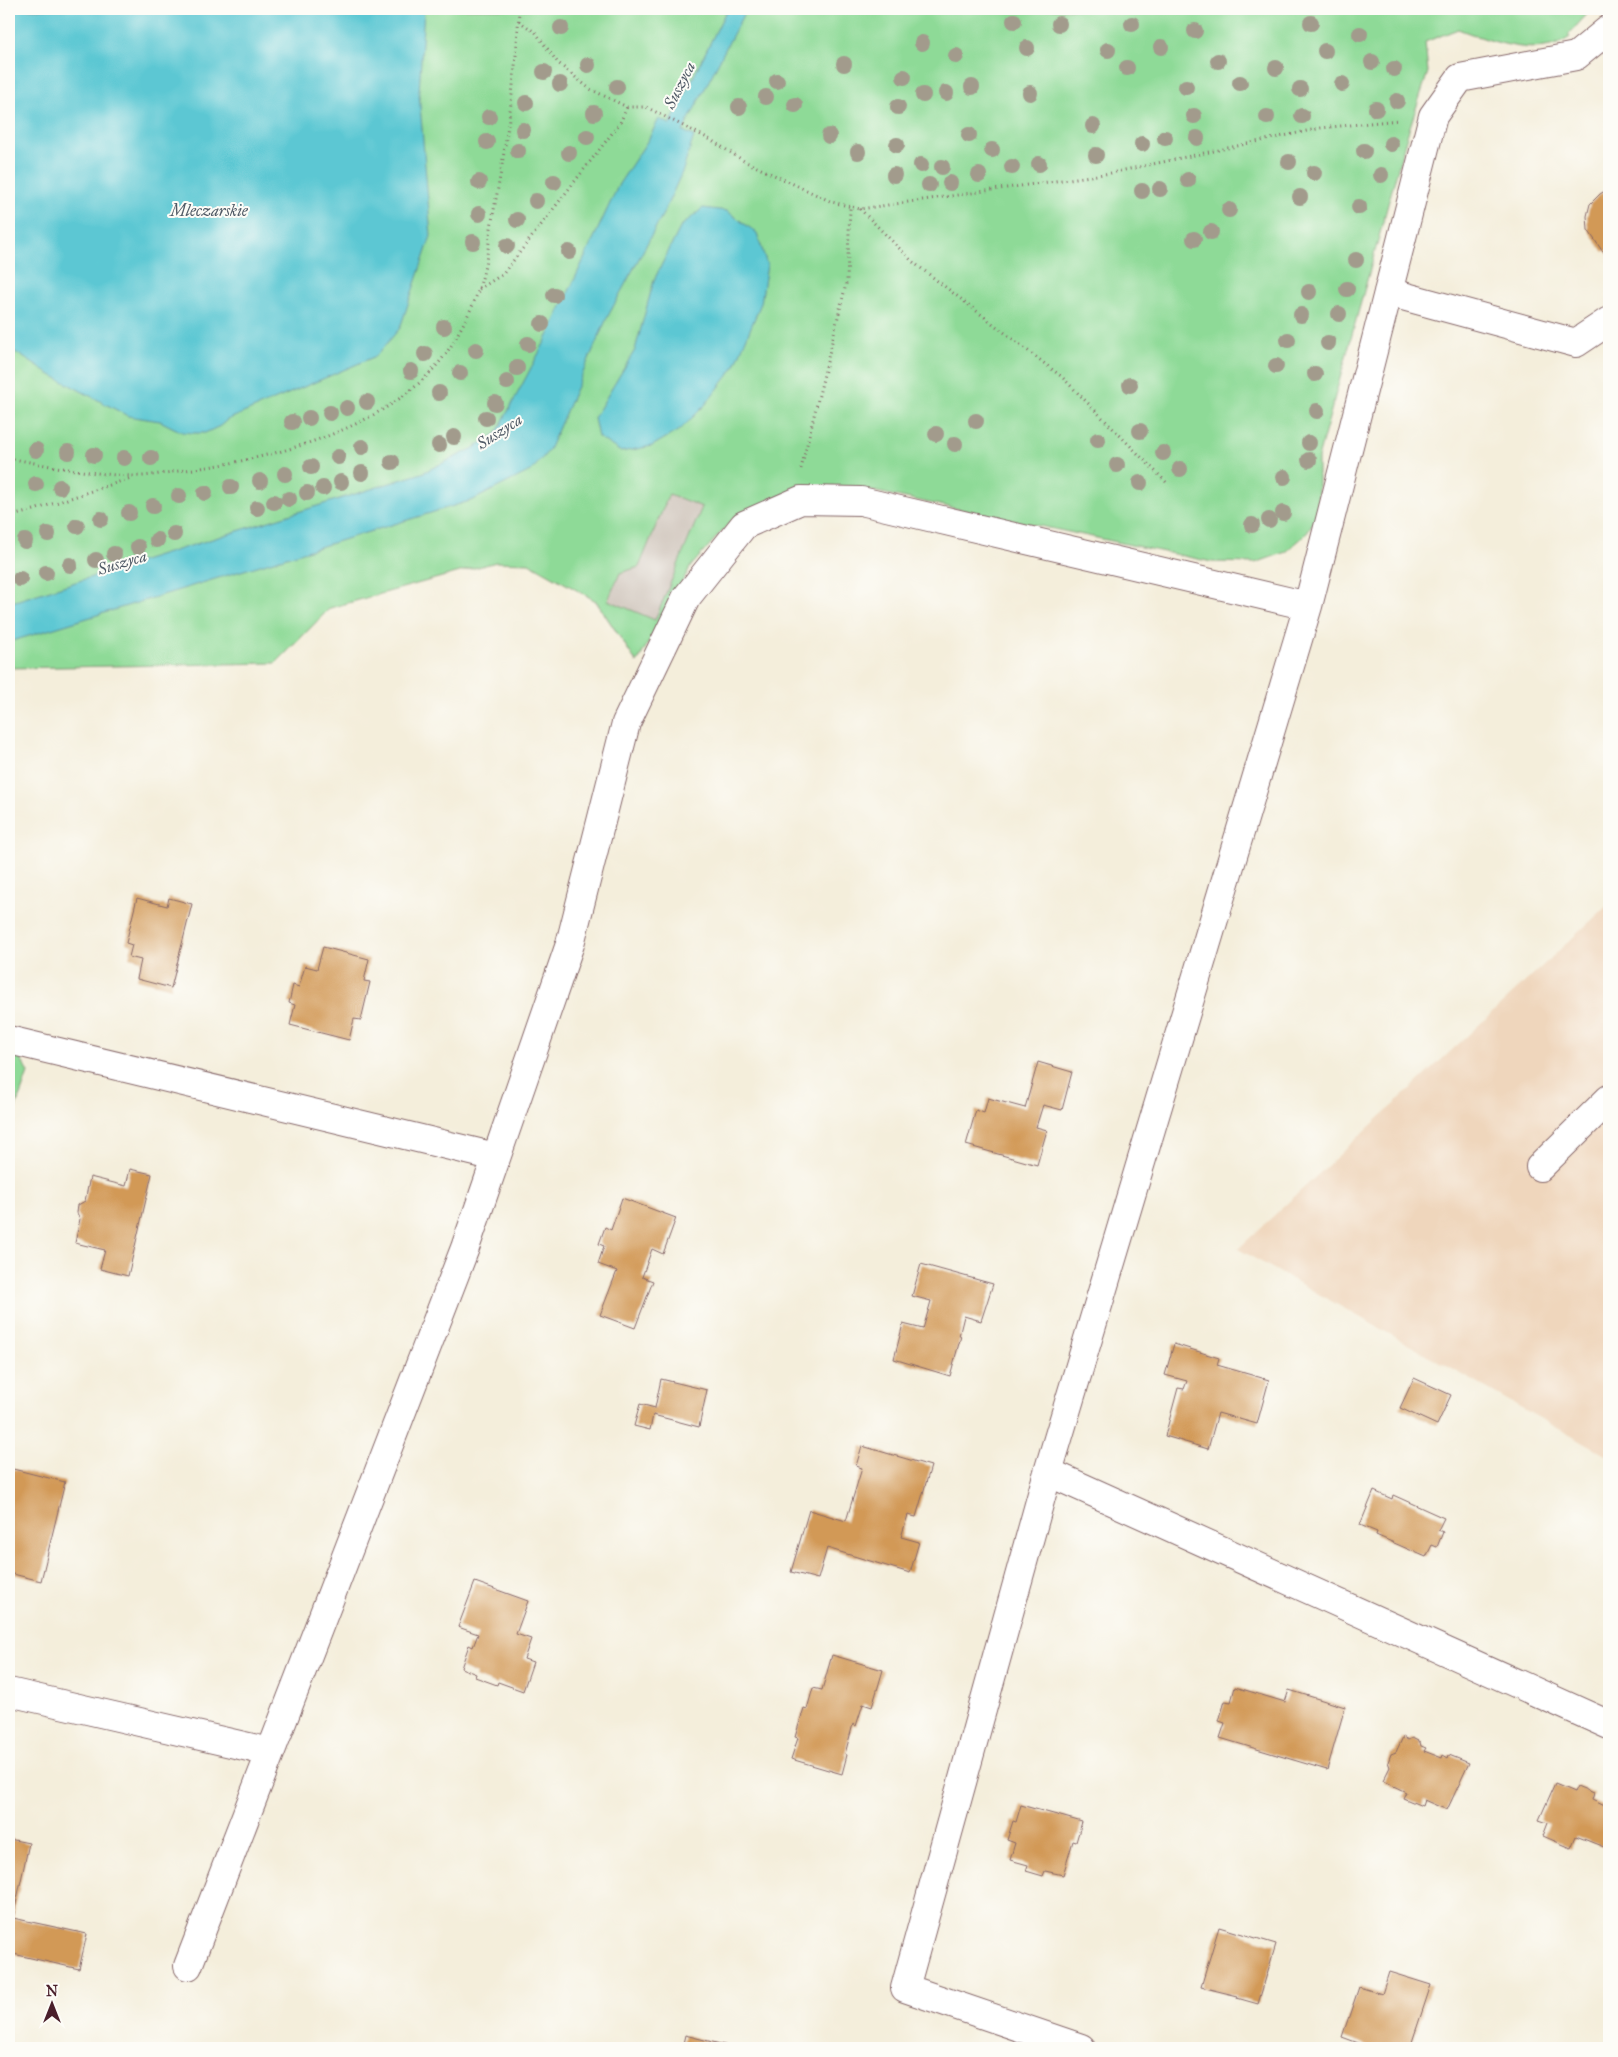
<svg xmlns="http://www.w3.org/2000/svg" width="1618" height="2057" viewBox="0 0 1618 2057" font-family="'IM FELL Great Primer',serif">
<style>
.built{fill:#efd6bc}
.industrial{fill:#cdc2b9}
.green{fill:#8eda97;stroke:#6c7c61;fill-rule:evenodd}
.water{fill:#5bc7d3;stroke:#52737f}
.building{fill:#d29956}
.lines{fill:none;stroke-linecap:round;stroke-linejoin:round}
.minor-casing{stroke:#866769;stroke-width:30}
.path{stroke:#866769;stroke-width:3;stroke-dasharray:1 4;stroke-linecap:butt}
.minor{stroke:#fff;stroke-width:28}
.tree{fill:#a29b8c}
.labels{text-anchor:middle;stroke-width:4;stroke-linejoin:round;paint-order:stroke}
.water-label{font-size:16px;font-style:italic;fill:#505a66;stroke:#fdfcf7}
</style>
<rect width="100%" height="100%" fill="#fdfcf7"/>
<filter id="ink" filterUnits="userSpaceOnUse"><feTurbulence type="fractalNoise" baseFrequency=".02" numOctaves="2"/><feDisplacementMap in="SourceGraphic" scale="10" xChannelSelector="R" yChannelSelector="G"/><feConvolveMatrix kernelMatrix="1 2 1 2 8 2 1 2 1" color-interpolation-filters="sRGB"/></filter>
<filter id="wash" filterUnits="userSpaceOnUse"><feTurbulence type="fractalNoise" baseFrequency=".0096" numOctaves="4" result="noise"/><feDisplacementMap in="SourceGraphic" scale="20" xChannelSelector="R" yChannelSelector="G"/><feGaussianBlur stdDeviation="1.12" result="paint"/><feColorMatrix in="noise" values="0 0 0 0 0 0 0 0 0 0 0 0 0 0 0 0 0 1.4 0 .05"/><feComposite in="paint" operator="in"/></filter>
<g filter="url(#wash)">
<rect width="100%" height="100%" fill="#f4eedb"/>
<!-- built -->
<path class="built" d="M1609,904V1457L1238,1249Z"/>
<!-- industrial -->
<path class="industrial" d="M724,463L637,663L532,508Z"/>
<!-- green -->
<path class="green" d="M9,9H1592L1568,35L1570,37C1540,60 1490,41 1458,29L1425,42L1428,72L1406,139L1318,458V515L1305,535L1286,552L1255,563L1212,562L853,487H806L733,519L691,566L637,663L596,601L529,563L496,562L330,608L276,663L9,668ZM669,494L702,507L655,620L608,600L620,573L639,567Z
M9,1035L28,1073L9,1127Z"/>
<!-- water -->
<path class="water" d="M9,9H424L419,93L431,236L400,328L376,356L227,420L220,426L205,433H193L182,432L160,421L128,416L49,374L9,348Z
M727,9H746L683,131L694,136L683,170L664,212L607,318L549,450L532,470L473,500L9,642V603L422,473L472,449L496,434L549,334L619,184L648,140L659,119L670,124Z
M703,208L727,211L757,233L767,265L761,303L734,368L705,405L681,429L652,446L621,452L598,437L594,418L635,350L654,280L681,226Z"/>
<g id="blocks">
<!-- building -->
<path class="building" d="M1608,189H1609V255L1605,250L1603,252L1588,230L1587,216L1590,204L1600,194Z
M137,898L167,906L169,898L192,904L171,988L137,979L141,960L129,957L132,945L126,943Z
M323,947L369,959L364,981L370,982L361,1020L354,1019L349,1040L290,1025L295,1005L289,1003L293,985L299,987L305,966L317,969Z
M1038,1062L1072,1072L1062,1110L1043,1105L1036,1127L1047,1130L1037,1165L966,1145L976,1110L984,1113L988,1098L1025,1108Z
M130,1169L152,1174L128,1276L100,1269L105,1250L75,1243L80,1219L77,1213L78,1205L85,1201L90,1177L126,1186Z
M622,1198L676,1218L663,1254L652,1249L642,1277L653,1281L635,1328L600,1315L617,1271L598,1264L604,1246L599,1244L605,1227L611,1230Z
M921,1264L993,1284L981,1321L964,1316L959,1336H961L950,1376L894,1359L903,1324L923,1329L931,1301L912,1296Z
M1174,1344L1219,1358L1217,1365L1269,1380L1257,1424L1218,1413L1208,1449L1165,1436L1178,1388L1184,1389L1187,1381L1165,1375Z
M1414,1378L1451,1395L1437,1425L1400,1408Z
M661,1379L707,1390L699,1427L653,1415L650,1430L634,1426L640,1404L655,1408Z
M862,1446L931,1466L916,1517L908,1515L901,1537L919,1542L910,1573L827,1548L818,1579L791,1572L809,1510L846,1521L862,1468L856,1466Z
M13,1469L65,1482L41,1581L9,1573V1489Z
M1374,1491L1392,1499L1393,1495L1444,1518L1438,1530L1443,1532L1437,1547L1432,1545L1426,1557L1376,1535L1377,1532L1360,1525Z
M475,1582L528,1601L516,1634L531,1639L524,1659L533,1662L523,1691L498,1682L497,1685L475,1677L476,1674L461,1668L469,1645L473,1647L478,1634L458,1627Z
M832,1655L883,1670L872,1707L863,1704L856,1726L853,1724L845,1754L847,1755L842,1774L791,1759L798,1738L795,1737L804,1708L807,1709L813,1688L822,1690Z
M1235,1687L1285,1702L1289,1690L1345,1707L1327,1770L1220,1738L1225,1723L1219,1721L1225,1701L1231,1702Z
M1403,1737L1408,1740L1412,1738L1420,1742L1421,1746L1426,1748L1424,1751L1442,1758L1443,1755L1448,1758L1449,1755L1469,1763L1447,1810L1424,1800L1422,1806L1403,1798L1406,1792L1383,1781L1390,1767L1388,1762L1391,1754L1396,1752Z
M1555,1784L1574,1792L1577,1786L1594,1793L1592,1800L1609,1808V1849L1576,1836L1571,1848L1543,1836L1548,1823L1539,1820Z
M1021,1805L1082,1822L1076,1842L1073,1841L1063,1875L1045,1871L1043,1876L1026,1871L1028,1865L1010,1860L1015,1843L1007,1840L1013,1821L1016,1822Z
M9,1839L29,1843L13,1918L87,1934L79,1969L9,1953Z
M1219,1927L1276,1944L1258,2004L1237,1998L1238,1996L1201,1987Z
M1389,1972L1431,1985L1410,2048H1372L1342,2037L1359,1987L1382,1994Z
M685,2035L736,2048H682Z"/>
</g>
</g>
<g filter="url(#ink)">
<use href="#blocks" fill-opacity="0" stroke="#866769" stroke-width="1"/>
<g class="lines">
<defs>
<path id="minor" d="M1388,292L1576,343L1609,321
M9,1040L496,1157
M1540,1167L1609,1099
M1048,1472L1609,1725
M9,1692L270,1752
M188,1966L465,1248L570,944L626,723L686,598L744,525L801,500L861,501L1308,606
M1081,2048L905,1988L1048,1472L1308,606L1433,116L1460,78L1576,56L1609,29"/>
</defs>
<!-- minor casing -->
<use href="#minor" class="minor-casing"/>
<!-- path -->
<path class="path" d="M519,21L536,33L558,63L590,89L627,107H646L711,140L744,161L832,202L860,209L1111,173L1321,128L1399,120
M860,209L913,262L1062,377L1167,483
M479,289L503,274L620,123L627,107
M9,458C49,466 91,474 132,476C149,477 168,472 186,470C275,459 406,425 454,341C463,324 474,306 479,288C487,265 489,239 493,215C506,147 516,78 519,9
M801,469L847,280L850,208
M9,517L34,510L131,478"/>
<!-- minor -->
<use href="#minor" class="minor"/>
</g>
<!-- trees -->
<g class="tree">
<circle cx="1014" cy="21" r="8"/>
<circle cx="1311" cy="23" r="8"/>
<circle cx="1059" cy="24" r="8"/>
<circle cx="1132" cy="24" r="8"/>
<circle cx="561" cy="28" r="8"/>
<circle cx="1195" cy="31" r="8"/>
<circle cx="1360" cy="34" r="8"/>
<circle cx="922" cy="43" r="8"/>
<circle cx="1161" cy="47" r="8"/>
<circle cx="1027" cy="48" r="8"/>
<circle cx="1108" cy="50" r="8"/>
<circle cx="1325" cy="51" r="8"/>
<circle cx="956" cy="56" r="8"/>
<circle cx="1218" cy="61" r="8"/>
<circle cx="1372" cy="62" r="8"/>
<circle cx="844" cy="64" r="8"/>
<circle cx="588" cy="65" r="8"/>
<circle cx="1127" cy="68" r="8"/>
<circle cx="1276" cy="68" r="8"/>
<circle cx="1394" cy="69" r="8"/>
<circle cx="544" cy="72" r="8"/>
<circle cx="904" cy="77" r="8"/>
<circle cx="777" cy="81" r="8"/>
<circle cx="1240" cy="83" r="8"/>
<circle cx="560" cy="84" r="8"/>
<circle cx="1342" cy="84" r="8"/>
<circle cx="617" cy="87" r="8"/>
<circle cx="972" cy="87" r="8"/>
<circle cx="1186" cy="87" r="8"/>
<circle cx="1300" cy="89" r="8"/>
<circle cx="946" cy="93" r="8"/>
<circle cx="1030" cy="93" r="8"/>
<circle cx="923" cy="95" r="8"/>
<circle cx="766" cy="97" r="8"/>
<circle cx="1397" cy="101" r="8"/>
<circle cx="526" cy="103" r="8"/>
<circle cx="795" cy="105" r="8"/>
<circle cx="739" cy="107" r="8"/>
<circle cx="898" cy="107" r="8"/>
<circle cx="1376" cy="109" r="8"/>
<circle cx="594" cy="113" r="8"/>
<circle cx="1194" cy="116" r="8"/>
<circle cx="1302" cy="116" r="8"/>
<circle cx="489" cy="117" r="8"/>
<circle cx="1267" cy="117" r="8"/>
<circle cx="1093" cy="126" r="8"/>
<circle cx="523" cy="130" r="8"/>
<circle cx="969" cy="135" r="8"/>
<circle cx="829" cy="136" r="8"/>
<circle cx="587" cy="137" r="8"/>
<circle cx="1165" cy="138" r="8"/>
<circle cx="1197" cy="138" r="8"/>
<circle cx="487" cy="142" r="8"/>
<circle cx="1142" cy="144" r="8"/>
<circle cx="1391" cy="144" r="8"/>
<circle cx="897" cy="145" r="8"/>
<circle cx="992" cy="150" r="8"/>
<circle cx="518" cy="151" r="8"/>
<circle cx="1364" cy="151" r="8"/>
<circle cx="858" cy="152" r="8"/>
<circle cx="569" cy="153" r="8"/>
<circle cx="1096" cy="155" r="8"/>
<circle cx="1289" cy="162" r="8"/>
<circle cx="1039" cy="164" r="8"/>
<circle cx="921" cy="165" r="8"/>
<circle cx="942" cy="167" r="8"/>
<circle cx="1012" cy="167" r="8"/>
<circle cx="1314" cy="173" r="8"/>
<circle cx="894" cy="175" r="8"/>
<circle cx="979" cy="175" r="8"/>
<circle cx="1381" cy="175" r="8"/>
<circle cx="1188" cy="180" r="8"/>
<circle cx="479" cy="182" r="8"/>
<circle cx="554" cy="182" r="8"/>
<circle cx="950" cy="183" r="8"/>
<circle cx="929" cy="185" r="8"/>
<circle cx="1160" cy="189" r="8"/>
<circle cx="1142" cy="191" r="8"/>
<circle cx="1300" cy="197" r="8"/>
<circle cx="536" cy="201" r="8"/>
<circle cx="1359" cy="207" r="8"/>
<circle cx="1229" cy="210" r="8"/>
<circle cx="479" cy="214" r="8"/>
<circle cx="517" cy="220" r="8"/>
<circle cx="1211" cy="232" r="8"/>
<circle cx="1194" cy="239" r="8"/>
<circle cx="473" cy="242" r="8"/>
<circle cx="507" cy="246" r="8"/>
<circle cx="569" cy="252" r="8"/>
<circle cx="1356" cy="260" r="8"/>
<circle cx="1347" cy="289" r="8"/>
<circle cx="1309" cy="292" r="8"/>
<circle cx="554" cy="295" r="8"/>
<circle cx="1339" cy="314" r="8"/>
<circle cx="1301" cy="315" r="8"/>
<circle cx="542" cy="324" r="8"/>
<circle cx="444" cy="327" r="8"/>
<circle cx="1288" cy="340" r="8"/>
<circle cx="1328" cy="343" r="8"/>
<circle cx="528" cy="344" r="8"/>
<circle cx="476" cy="350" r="8"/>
<circle cx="425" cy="354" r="8"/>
<circle cx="1276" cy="366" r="8"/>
<circle cx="517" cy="368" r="8"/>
<circle cx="411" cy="371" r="8"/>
<circle cx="460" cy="373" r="8"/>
<circle cx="1315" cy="374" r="8"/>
<circle cx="507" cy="382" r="8"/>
<circle cx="1130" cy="385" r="8"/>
<circle cx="439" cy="393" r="8"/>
<circle cx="367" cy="402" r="8"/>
<circle cx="495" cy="403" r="8"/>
<circle cx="347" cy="408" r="8"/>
<circle cx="1317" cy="411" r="8"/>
<circle cx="330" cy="413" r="8"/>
<circle cx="309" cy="418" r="8"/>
<circle cx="486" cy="418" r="8"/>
<circle cx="976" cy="421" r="8"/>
<circle cx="292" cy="422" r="8"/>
<circle cx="1140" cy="431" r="8"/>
<circle cx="936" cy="434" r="8"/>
<circle cx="454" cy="437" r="8"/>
<circle cx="1098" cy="440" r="8"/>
<circle cx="1309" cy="443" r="8"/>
<circle cx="955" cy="444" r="8"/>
<circle cx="439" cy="445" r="8"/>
<circle cx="362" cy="447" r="8"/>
<circle cx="36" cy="450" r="8"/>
<circle cx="68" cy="452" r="8"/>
<circle cx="1163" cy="453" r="8"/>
<circle cx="94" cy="455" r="8"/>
<circle cx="338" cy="457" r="8"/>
<circle cx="124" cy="458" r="8"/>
<circle cx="151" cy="458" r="8"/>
<circle cx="1309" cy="460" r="8"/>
<circle cx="392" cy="462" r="8"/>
<circle cx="1117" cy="465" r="8"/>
<circle cx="311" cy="467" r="8"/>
<circle cx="1180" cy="469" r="8"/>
<circle cx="362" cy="473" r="8"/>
<circle cx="285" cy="474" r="8"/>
<circle cx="1284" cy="477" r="8"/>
<circle cx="260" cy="481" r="8"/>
<circle cx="341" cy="482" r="8"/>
<circle cx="1140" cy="483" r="8"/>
<circle cx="36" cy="484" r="8"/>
<circle cx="60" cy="487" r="8"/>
<circle cx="231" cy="487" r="8"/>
<circle cx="323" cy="488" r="8"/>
<circle cx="205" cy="493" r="8"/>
<circle cx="307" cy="493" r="8"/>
<circle cx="179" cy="496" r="8"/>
<circle cx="289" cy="499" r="8"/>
<circle cx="274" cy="502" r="8"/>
<circle cx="153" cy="506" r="8"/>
<circle cx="257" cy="508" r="8"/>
<circle cx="129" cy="513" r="8"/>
<circle cx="1283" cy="513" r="8"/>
<circle cx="101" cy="519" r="8"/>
<circle cx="1269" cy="520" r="8"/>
<circle cx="1252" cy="525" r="8"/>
<circle cx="77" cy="526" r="8"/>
<circle cx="48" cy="534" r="8"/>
<circle cx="174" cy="534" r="8"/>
<circle cx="157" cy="540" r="8"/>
<circle cx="25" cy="541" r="8"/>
<circle cx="138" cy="547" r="8"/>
<circle cx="114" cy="554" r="8"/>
<circle cx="96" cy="560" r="8"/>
<circle cx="70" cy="565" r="8"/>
<circle cx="46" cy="573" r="8"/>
<circle cx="20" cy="579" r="8"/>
</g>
</g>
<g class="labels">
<!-- water labels -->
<g class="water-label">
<text transform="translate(679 85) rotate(-63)" y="6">Suszyca</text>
<text x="209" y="216">Mleczarskie</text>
<text transform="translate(499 431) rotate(-33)" y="6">Suszyca</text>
<text transform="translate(122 562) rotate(-17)" y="6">Suszyca</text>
</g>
</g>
<!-- margin -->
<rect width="1618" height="2057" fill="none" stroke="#fdfcf7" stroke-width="30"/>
<!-- north arrow -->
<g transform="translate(52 2004)" stroke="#fdfcf7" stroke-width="4" paint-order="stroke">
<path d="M0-4L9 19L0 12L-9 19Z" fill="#4a1f2b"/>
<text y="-8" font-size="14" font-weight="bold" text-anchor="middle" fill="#4a1f2b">N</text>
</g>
</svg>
